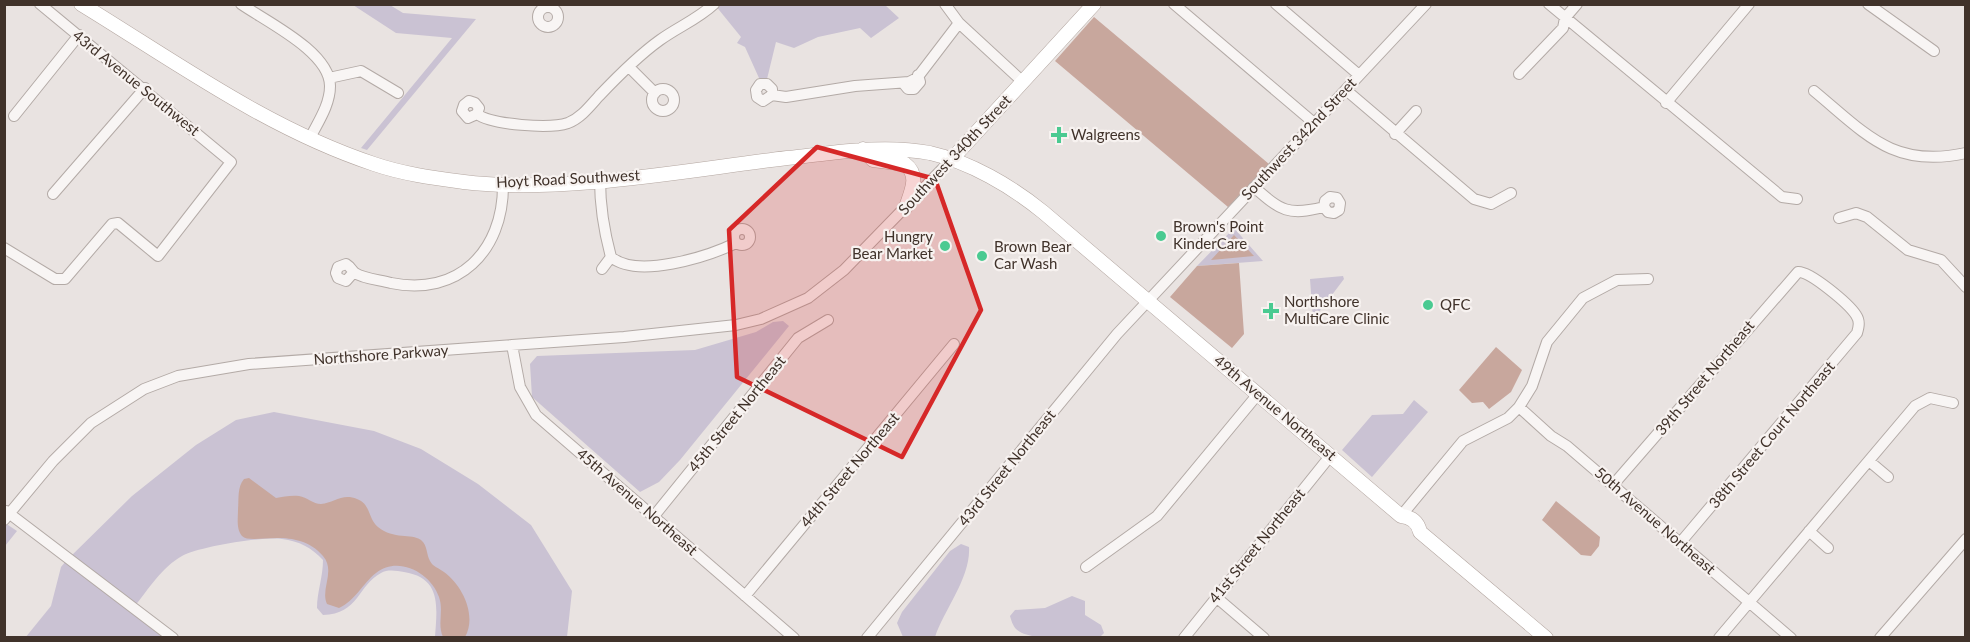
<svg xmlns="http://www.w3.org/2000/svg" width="1970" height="642" viewBox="0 0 1970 642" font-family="Lato,sans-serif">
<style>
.green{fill:#cac2d3}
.water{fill:#c8a79d}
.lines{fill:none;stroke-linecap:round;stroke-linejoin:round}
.minor-casing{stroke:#b3aaa6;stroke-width:12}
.major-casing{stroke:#b4a7a1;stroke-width:15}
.minor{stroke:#f8f5f4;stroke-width:10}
.major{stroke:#fff;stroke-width:14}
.marked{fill:#d62828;fill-opacity:0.2;stroke:#d62828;stroke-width:4.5;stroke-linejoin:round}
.poi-dot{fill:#4aca91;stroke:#f7f2f0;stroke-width:2}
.labels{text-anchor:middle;stroke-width:4.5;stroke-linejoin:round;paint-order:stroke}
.street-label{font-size:15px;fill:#40322a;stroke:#f7f2f0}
.poi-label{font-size:15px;fill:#40322a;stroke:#f7f2f0;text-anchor:start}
</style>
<rect width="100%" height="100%" fill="#e9e3e1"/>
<!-- green -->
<path class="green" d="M353,5H390L403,13L476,19L367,150L361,148L452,38L396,33Z
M715,5H885L899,18L871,38L860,28L818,37L794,48L776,42L767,79L759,78L745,47L737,43L741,37Z
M1234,228L1263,261L1197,266Z
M1343,276L1344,279L1313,320L1310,279Z
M783,321L789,326L680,460L659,482L640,492L532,397L530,364L537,356L695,350L756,332L773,322Z
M1414,400L1428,412L1372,477L1342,450L1372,415L1403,414Z
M274,412L374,431L421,449L478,484L531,525L572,591L567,637H435C437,607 442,578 404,572C397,571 388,569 381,573C358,585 359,614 323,615L317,608C317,592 323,577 323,560C312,548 299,541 282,539C264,536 198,547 182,556C162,567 148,590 134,607L173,637L25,638L51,606L61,567L66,561L132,496L196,445L236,420Z
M5,523L17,531L5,546Z
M961,544L969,547C971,577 944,610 935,637H903L897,623L902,612L950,551Z
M1072,596L1085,601V615L1101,625L1104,633L1100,637C1080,638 1029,642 1016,629C1013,626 1011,620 1010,616L1015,610L1045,608Z"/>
<!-- water -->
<path class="water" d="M1094,17L1269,164L1228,207L1055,61Z
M1234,235L1254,256L1211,260Z
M1239,263L1244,334L1232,348L1170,297L1197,266Z
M1496,347L1522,370L1511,392L1489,409L1483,402L1472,403L1459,390Z
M249,478L276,498C283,497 291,495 299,496C307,497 313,504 321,504C334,503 342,493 357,499C371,504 368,519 378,527C394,540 411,533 421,540C428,546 426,554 430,561C433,567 439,568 444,572C463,586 477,616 465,637H443C437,624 444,611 439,597C431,573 398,555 376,573C362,584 356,600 339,608L327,604C320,589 336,571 323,556C296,525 252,546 242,536C236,529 238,518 238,510C239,499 237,487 244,479Z
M1556,501L1600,537L1599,546L1591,556L1581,555L1542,520Z"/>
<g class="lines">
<defs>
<path id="minor" d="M241,4C267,22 330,52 330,86C330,105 318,122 310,138
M945,4L959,23L1023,82
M1174,4L1314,123
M1276,4L1359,75
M1549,4L1782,197L1797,199
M1868,4L1934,51
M538 17a10 10 0 1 1 20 0a10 10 0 1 1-20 0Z
M629,67L655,93
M1519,74L1563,28L1565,18L1577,4
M329,78L361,71L398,93
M903,83L908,89H914L920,82L918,75
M652 100a11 11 0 1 1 22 0a11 11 0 1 1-22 0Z
M1346,90L1474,199L1491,204L1511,193
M1814,91C1866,134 1893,169 1966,153
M772,95V89L767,84H760L756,90L757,97L763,101L772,95L786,97L855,86L909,82L917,78L959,23
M1666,103L1749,4
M477,114L479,108L475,103L469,101L464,105L462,111L468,118L477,114C492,125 550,129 568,123C581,118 590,106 599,96C618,76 639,55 660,40C678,27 698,19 714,4
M14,116L79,35
M1395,134L1416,111
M600,180C600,207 604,231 611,257C637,279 707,257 736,243
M1254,187C1281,211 1288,216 1324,207L1328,212L1334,213L1339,210L1340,203L1337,198L1330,197L1325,201L1324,207
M53,194L145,88
M1839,218L1856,213L1867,217L1908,250L1941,260L1966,287
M734 237a8 8 0 1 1 16 0a8 8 0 1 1-16 0Z
M4,248L55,279H65L112,224L118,223L158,256L231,162L40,4
M602,269L611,257
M353,273L346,281L338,278L336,273L338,267L346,264C351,267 352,271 355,273C364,279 381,280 391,283C458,297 503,251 503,186
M512,345L520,387L536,415L794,638
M1519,407L1551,436L1567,446L1791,638
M1869,461L1888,477
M1613,485L1798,272C1810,271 1849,304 1856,315C1860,321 1859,326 1857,333L1680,543
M6,511L173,638
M654,516L798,338L828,320
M1401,516L1463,441L1508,418L1519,407L1532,386L1547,342L1583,298L1617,280L1648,279
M4,520L53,461L91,423L144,389L178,376L249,364L624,337L736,325L761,319L808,298L844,270L951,160
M1809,531L1828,548
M1086,567L1157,516L1258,394
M745,596L954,344
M1216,597L1264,638
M867,638L1117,334L1426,4
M1184,638L1331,455
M1719,638L1915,406L1930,398L1953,403
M1880,638L1966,539"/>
<path id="major" d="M81,4C176,62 268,129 374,164C403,174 434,178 464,182C563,194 687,170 787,158C834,153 882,144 930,153C970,162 1011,186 1043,212L1401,516C1411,517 1418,522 1420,532L1546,638
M863,149L873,160L905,164C920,175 911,192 906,207
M951,160L1094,4"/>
</defs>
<!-- minor casing -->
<use href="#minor" class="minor-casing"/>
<!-- major casing -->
<use href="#major" class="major-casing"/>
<!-- minor -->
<use href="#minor" class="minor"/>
<!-- major -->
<use href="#major" class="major"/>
</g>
<!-- marked area -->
<path class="marked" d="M817,147L935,179L981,310L902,457L737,377L729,230Z"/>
<!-- markers -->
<g class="poi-dot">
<path d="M1056 126h6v6h6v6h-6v6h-6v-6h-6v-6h6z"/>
<circle cx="1161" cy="236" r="6"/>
<circle cx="945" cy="246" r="6"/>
<circle cx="982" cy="256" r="6"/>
<circle cx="1428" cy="305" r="6"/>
<path d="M1268 302h6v6h6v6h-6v6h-6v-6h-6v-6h6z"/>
</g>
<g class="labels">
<!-- street labels -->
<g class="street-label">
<text transform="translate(136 83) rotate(39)" y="5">43rd Avenue Southwest</text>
<text transform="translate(1299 139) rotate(-47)" y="5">Southwest 342nd Street</text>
<text transform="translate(955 155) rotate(-47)" y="5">Southwest 340th Street</text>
<text transform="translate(568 179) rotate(-3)" y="5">Hoyt Road Southwest</text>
<text transform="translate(381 355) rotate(-4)" y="5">Northshore Parkway</text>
<text transform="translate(1705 378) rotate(-50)" y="5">39th Street Northeast</text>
<text transform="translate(1275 408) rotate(40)" y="5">49th Avenue Northeast</text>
<text transform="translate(737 414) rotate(-51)" y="5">45th Street Northeast</text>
<text transform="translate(1772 435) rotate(-50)" y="5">38th Street Court Northeast</text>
<text transform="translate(1007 468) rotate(-51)" y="5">43rd Street Northeast</text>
<text transform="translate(850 470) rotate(-50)" y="5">44th Street Northeast</text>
<text transform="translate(637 502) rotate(41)" y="5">45th Avenue Northeast</text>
<text transform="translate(1655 521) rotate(41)" y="5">50th Avenue Northeast</text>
<text transform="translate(1257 546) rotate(-51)" y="5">41st Street Northeast</text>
</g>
<!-- poi labels -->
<g class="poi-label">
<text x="1071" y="140">Walgreens</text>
<text x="1173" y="232">Brown's Point<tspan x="1173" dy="17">KinderCare</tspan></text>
<text x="933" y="242" text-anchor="end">Hungry<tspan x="933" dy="17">Bear Market</tspan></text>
<text x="994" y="252">Brown Bear<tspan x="994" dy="17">Car Wash</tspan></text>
<text x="1284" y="307">Northshore<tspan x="1284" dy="17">MultiCare Clinic</tspan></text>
<text x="1440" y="310">QFC</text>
</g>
</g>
<!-- border -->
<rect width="1970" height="642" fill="none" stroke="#40322a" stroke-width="12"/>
</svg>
